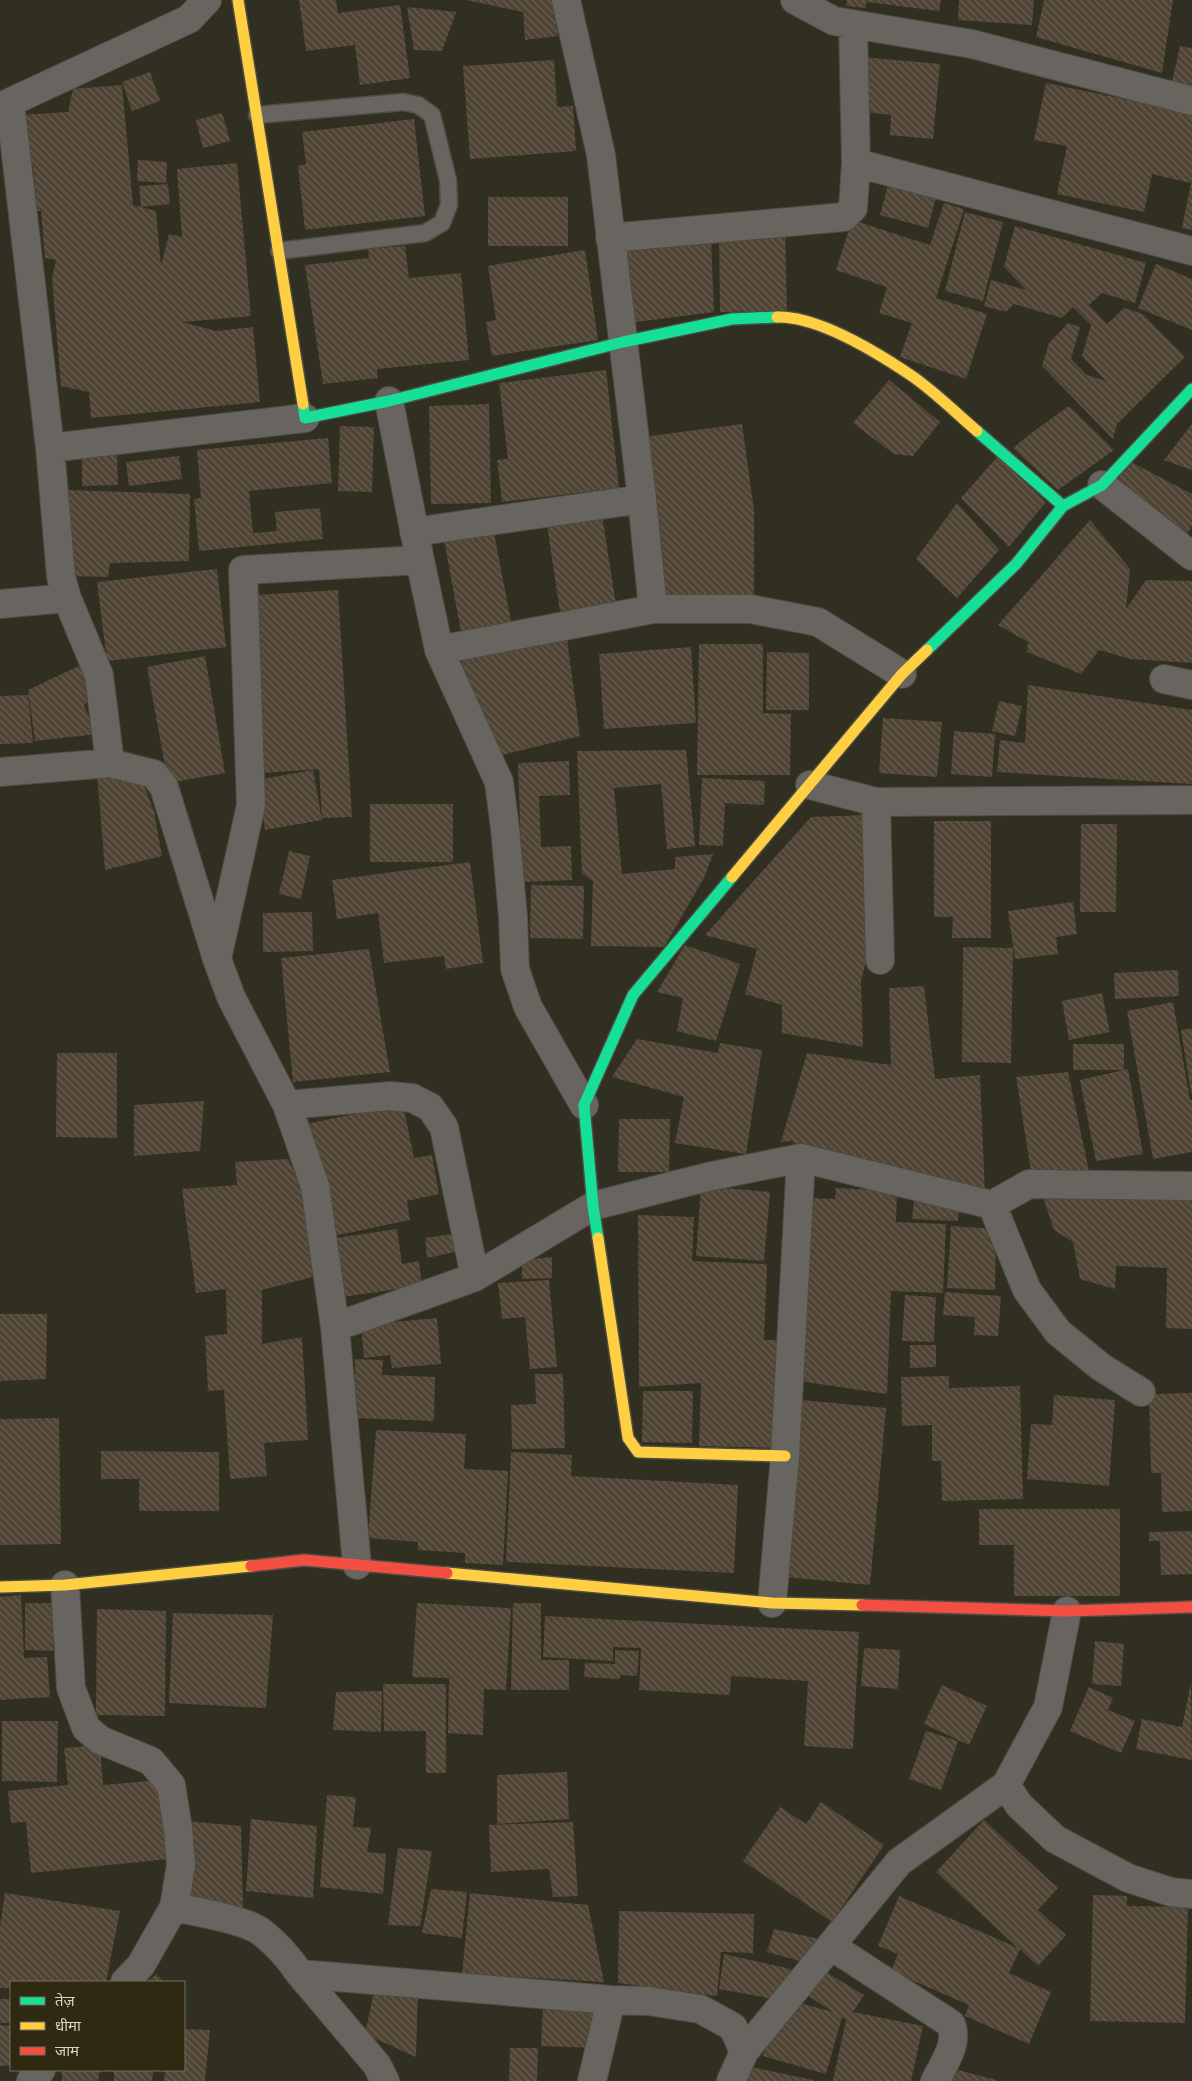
<svg xmlns="http://www.w3.org/2000/svg" width="1192" height="2081" viewBox="0 0 1192 2081" font-family="'Golos Text','Noto Sans Devanagari',sans-serif">
<style>
.building{fill:url(#building-back-hatch)}
.lines{fill:none;stroke-linecap:round;stroke-linejoin:round}
.lane-casing{stroke:#4d4c40;stroke-width:19}
.street-casing{stroke:#4d4c40;stroke-width:30}
.fast-casing{stroke:#4d4c40;stroke-width:14}
.slow-casing{stroke:#4d4c40;stroke-width:14}
.jam-casing{stroke:#4d4c40;stroke-width:14}
.lane{stroke:#686561;stroke-width:16}
.street{stroke:#686561;stroke-width:28}
.fast{stroke:#16e098;stroke-width:11}
.slow{stroke:#ffcf43;stroke-width:11}
.jam{stroke:#f24e42;stroke-width:11}
</style>
<defs>
<pattern id="building-back-hatch" width="6" height="6" patternUnits="userSpaceOnUse" patternTransform="scale(1.25)"><rect width="6" height="6" fill="#4f4434"/><path d="M-1 5l2 2M0 0l6 6M5-1l2 2" fill="none" stroke="#685e50"/></pattern>
</defs>
<rect width="100%" height="100%" fill="#312f21"/>
<!-- building -->
<path class="building" d="M299,0H336L338,13L400,5L410,78L360,85L355,45L306,51Z
M466,0H554L558,36L525,40L523,12Z
M847,0H941L939,11L866,2V8L846,6Z
M959,0H1034L1032,25L958,20Z
M1044,0H1173L1162,73L1036,37Z
M407,7L456,12L442,51L414,50Z
M1180,46L1192,48V101L1169,95Z
M862,57L940,64L933,139L890,135L891,115L857,111Z
M554,60L557,107L573,106L576,151L470,159L463,66Z
M150,72L160,101L132,111L122,82Z
M1046,83L1192,113V230L1182,228L1191,183L1152,174L1144,212L1057,194L1067,146L1034,140Z
M122,85L133,205L141,207L139,186L168,184L170,204L141,207L156,211L161,266L169,234L182,237L177,169L237,163L251,316L182,322L216,331L253,327L260,402L91,418L89,392L61,386L52,279L56,260L45,258L41,211H37L33,166H26L21,115L68,112L73,89Z
M222,113L230,141L203,148L196,120Z
M414,119L425,216L305,230L298,166L306,164L302,132Z
M138,160L167,162L166,183L137,181Z
M888,185L936,197L928,228L880,215Z
M488,197H568V246H488Z
M944,203L964,209L936,298L987,314L966,379L900,357L912,323L879,313L887,287L836,270L852,220L930,245Z
M965,212L1003,222L983,301L945,291Z
M1015,226L1146,263L1135,303L1102,293L1089,305L1107,324L1124,308L1143,314L1185,357L1117,424L1113,439L1042,366L1049,343L1068,323L1080,327L1071,359L1087,375L1106,381L1082,356L1091,325L1073,307L1062,318L1014,304L1006,312L984,306L991,280L1026,290L1004,267Z
M785,227L787,311L720,312L719,231Z
M711,238L714,312L628,323L616,249Z
M405,246L409,278L461,273L469,360L377,369L378,378L323,384L305,265L369,258L368,249Z
M585,250L598,340L492,356L486,322L496,320L488,266Z
M1156,264L1192,279V330L1138,308Z
M606,370L619,488L502,502L497,460L508,459L499,383Z
M889,380L940,422L913,456L894,454L853,423Z
M489,404L491,503L431,504L429,406Z
M1069,406L1114,450L1058,490L1013,448L1034,431Z
M742,424L754,510V600H665L643,437Z
M1192,424V470L1164,460Z
M340,426L374,427L372,492L338,491Z
M328,438L332,483L249,491L253,533L277,531L275,512L320,508L323,539L199,551L194,499L201,498L197,450Z
M117,451L118,485L82,486V452Z
M179,456L182,479L129,486L126,462Z
M998,456L1046,502L1009,547L961,498Z
M1129,461L1192,494V525L1184,541L1109,485Z
M65,490L190,494L189,561L110,563L108,577L67,576Z
M957,503L999,550L957,598L916,559Z
M601,508L616,605L560,612L546,518Z
M1090,520L1130,569L1126,609L1146,580L1192,581V663L1131,659L1099,650L1081,674L1027,652L1028,642L998,625Z
M493,528L512,626L461,632L443,534Z
M217,569L226,647L107,661L97,582Z
M338,590L352,817L322,818L319,769L263,773L252,595Z
M566,632L580,736L494,757L458,652Z
M699,644H763V713L791,714L790,775H697Z
M691,647L696,723L604,729L599,654Z
M767,652L809,653V710H766Z
M205,656L225,773L168,783L147,667Z
M85,663L96,688L84,706L97,734L35,741L28,690Z
M1028,685L1192,710V784L997,772L1000,740L1025,743Z
M28,695L33,743L0,744V696Z
M999,701L1022,706L1015,736L992,731Z
M883,718L942,722L937,777L879,773Z
M954,731L995,734L992,777L951,774Z
M686,750L695,846L667,849L661,784L614,788L622,874L675,869V857L713,854L704,878L664,947L591,946L593,881L582,874L577,751Z
M569,761L570,795L539,796L541,847L571,846L572,880L522,882L518,763Z
M313,770L322,820L265,830L257,780Z
M97,774L143,783L154,811L162,856L105,870Z
M702,778L765,781L764,805L725,803L723,846L699,845Z
M370,804H453V862H370Z
M866,815V961L861,981L863,1047L782,1033V1005L745,994L757,949L705,935L811,817Z
M934,821H991V938H952L953,917H934Z
M1081,824H1117L1116,912H1080Z
M289,851L310,856L301,899L279,894Z
M470,862L483,963L446,969L444,956L384,963L378,913L337,919L332,880Z
M531,885L584,886L583,939L530,938Z
M1073,902L1077,934L1056,937L1058,954L1015,959L1008,911Z
M312,912L313,951L263,952V913Z
M685,945L740,964L716,1041L677,1031L683,998L657,992Z
M963,947L1013,948L1011,1063L962,1062Z
M369,949L390,1072L293,1082L281,958Z
M1178,970L1179,996L1115,999L1114,973Z
M924,986L935,1079L980,1075L985,1194L917,1180L905,1169L809,1156L792,1141L781,1142L807,1053L891,1065L889,988Z
M1102,993L1110,1032L1069,1040L1062,1001Z
M1173,1002L1190,1100H1192V1152L1153,1159L1127,1011Z
M1192,1028V1093H1191L1181,1030Z
M637,1039L718,1053L720,1043L762,1050L746,1154L675,1143L684,1097L612,1077Z
M1073,1044H1124V1070H1073Z
M57,1053H117V1138L56,1137Z
M1128,1069L1143,1154L1096,1161L1080,1080Z
M1068,1072L1089,1171H1031L1016,1077Z
M204,1101L200,1151L134,1156V1105Z
M403,1104L414,1158L432,1155L439,1194L407,1201L410,1220L329,1237L306,1124Z
M619,1119H670L669,1172H618Z
M288,1159L309,1203L320,1275L262,1290V1344L302,1337L308,1440L264,1443L267,1476L230,1479L224,1390L208,1391L205,1336L227,1334L226,1289L196,1293L182,1189L237,1185L235,1162Z
M701,1186L770,1192L764,1261L696,1256Z
M836,1188L897,1191L896,1222L946,1224L943,1293L891,1291L887,1394L799,1381L810,1198L835,1199Z
M1040,1188L1192,1192V1329L1166,1328L1167,1268L1116,1266L1115,1289L1080,1279L1073,1242L1054,1230Z
M914,1200L959,1203L958,1221L912,1219Z
M638,1215L694,1217L692,1261L767,1264L764,1340H776L780,1448L699,1446L701,1383L639,1387Z
M951,1226L996,1229L995,1290L947,1288Z
M397,1229L402,1264L419,1261L422,1285L331,1299L322,1240Z
M460,1233L464,1250L427,1258L425,1238Z
M552,1257V1278L522,1279V1260Z
M549,1280L557,1367L530,1369L525,1317L502,1319L498,1283Z
M945,1292L1001,1296L998,1336L974,1335L975,1317L943,1315Z
M905,1295L936,1297L934,1342L902,1341Z
M0,1314H47L46,1379L0,1381Z
M437,1318L441,1364L392,1368L390,1355L364,1358L361,1325Z
M910,1345H936V1367L910,1368Z
M355,1359L383,1360L382,1375L435,1377L434,1421L354,1418Z
M535,1374H563L565,1448L512,1449L511,1405L536,1404Z
M949,1376V1388L1020,1386L1023,1499L942,1501L941,1461H932V1425L902,1426L901,1377Z
M643,1391H693L692,1443L642,1442Z
M1192,1393V1511L1162,1512L1161,1473H1151L1149,1394Z
M1054,1395L1115,1400L1109,1486L1027,1479L1031,1424L1052,1425Z
M802,1400L886,1408L870,1585L785,1577Z
M59,1418L61,1544L0,1545V1419Z
M376,1430L466,1434L464,1469L508,1471L503,1565L465,1563V1553L418,1550V1542L368,1538Z
M101,1451L219,1452V1511H139V1479H101Z
M511,1452L572,1455L571,1476L738,1485L734,1573L506,1562Z
M979,1509H1120V1596H1014V1545H979Z
M1192,1531V1574L1161,1575L1160,1541H1149V1532Z
M21,1595L24,1658L47,1657L50,1697L0,1700V1597Z
M25,1603H53V1651L25,1650Z
M417,1603L511,1608L506,1690L484,1689L483,1735L448,1733L449,1678L412,1677Z
M513,1603H541V1660H569V1690H511Z
M97,1609L166,1611L165,1716L96,1715Z
M173,1613L273,1615L266,1708L169,1703Z
M545,1616L859,1632L853,1749L804,1746L808,1681L731,1676L730,1695L639,1690L641,1648L613,1647V1661L543,1657Z
M1095,1641L1124,1644L1121,1686L1092,1684Z
M864,1648L900,1650L898,1689L861,1686Z
M615,1650L639,1651L637,1676L620,1675V1679L584,1677L585,1663L615,1664Z
M1191,1682L1192,1760L1136,1749L1142,1719L1182,1727Z
M383,1684H446V1773H426V1731H384Z
M942,1685L987,1706L969,1745L924,1724Z
M1089,1687L1113,1698L1108,1710L1135,1721L1121,1753L1070,1731Z
M382,1691L381,1732L333,1730L336,1692Z
M2,1721H58L57,1782L2,1781Z
M926,1731L958,1741L941,1790L909,1779Z
M100,1745L103,1785L161,1780L169,1859L31,1873L26,1822L11,1823L8,1791L68,1785L64,1748Z
M567,1772L569,1819L497,1824V1775Z
M327,1795L356,1797L353,1827L371,1828L367,1852L386,1854L383,1894L320,1887Z
M821,1802L884,1845L832,1922L743,1861L780,1807L806,1824Z
M251,1819L317,1826L313,1898L246,1891Z
M984,1820L1058,1888L1038,1910L1066,1935L1038,1966L1020,1949L1009,1973L1051,1992L1029,2044L965,2016L969,2005L891,1971L898,1954L878,1946L899,1896L1018,1948L936,1872Z
M185,1821L241,1826L243,1907L185,1903Z
M573,1822L578,1896L553,1897L549,1869L491,1872L489,1825Z
M398,1848L432,1851L420,1926L388,1925Z
M431,1889L467,1892L462,1938L422,1933Z
M5,1893L120,1911L106,1982H11V1988H0V1926Z
M470,1893L588,1905L604,1982L462,1974Z
M1093,1895L1127,1896V1906L1188,1907L1185,2023L1090,2021Z
M619,1911L754,1914L753,1953L721,1952L717,1996L618,1983Z
M774,1929L820,1939L807,1963L767,1952Z
M724,1954L791,1969L781,1998L833,2012L799,1990L814,1965L864,1995L853,2012L923,2026L911,2081H833L846,2020L842,2017L826,2074L763,2056L779,2000L719,1989Z
M156,1974L163,1980V1982H148Z
M375,1987L418,1991L416,2057L365,2034Z
M0,1999H11V2023H0Z
M543,2005H600L597,2048L541,2046Z
M0,2025L11,2026V2065L0,2066Z
M184,2029L210,2030L205,2081H164L165,2070H184Z
M510,2048H538L537,2081H509Z
M737,2064L813,2080V2081H734Z
M939,2065L996,2080L995,2081H934Z
M62,2070H100L98,2081H62Z
M114,2070H153L152,2081H114Z"/>
<g class="lines">
<defs>
<path id="lane" d="M257,115L403,102L418,105L432,115L448,180L449,205L442,223L425,233L279,251"/>
<path id="street" d="M566,0L601,155L642,499L653,609H750L818,622L902,674
M795,0L834,21L972,44L1192,101
M853,24L856,163L1192,251
M10,103L50,448L61,577L67,598L99,675L110,763
M0,107L189,19L207,0
M610,238L844,217L853,208L856,163
M50,448L305,418
M1102,485L1192,556
M414,532L642,499
M420,560L439,650L499,782L505,828L513,917L515,969L528,1007L584,1105
M0,604L67,598
M439,650L653,609
M1164,679L1192,685
M0,772L110,763L154,774L164,787L217,959L231,997L287,1105L315,1186L335,1327L357,1565
M810,785L876,802L1192,800
M876,802L880,960
M217,959L251,805L243,570L420,560L389,401
M287,1105L390,1096L412,1098L430,1107L444,1127L475,1277
M992,1205L1027,1290L1058,1332L1101,1367L1141,1392
M335,1327L475,1277L593,1206L707,1177L801,1158L992,1205L1029,1184L1192,1186
M65,1585L71,1688L86,1728L100,1740L151,1761L171,1785L178,1829L181,1865L174,1907L141,1965L125,1982
M772,1603L785,1456L801,1158
M1006,1785L1019,1805L1055,1839L1128,1878L1171,1892L1192,1894
M174,1907C196,1912 243,1919 260,1931C276,1943 289,1958 300,1974
M831,1946L951,2024C959,2043 944,2063 935,2081
M31,2081L41,2070
M385,2081L377,2065L300,1974L611,2000L648,2001L700,2009L733,2027L744,2052
M592,2081L611,2000
M731,2081L744,2052L899,1862L1006,1785L1048,1707L1067,1611"/>
<path id="fast" d="M303,404L305,418L389,401L623,342L732,319L777,317
M977,431L1063,506
M927,650L1016,564L1063,506L1102,485L1192,389
M598,1238L593,1206L584,1105L633,995L732,877"/>
<path id="slow" d="M238,0L303,404
M777,317C818,316 878,353 912,376C935,392 956,413 977,431
M732,877L902,674L927,650
M598,1238L628,1438L638,1452L785,1456
M447,1573L772,1603L862,1605
M0,1587L65,1585L251,1566"/>
<path id="jam" d="M251,1566L304,1560L447,1573
M862,1605L1067,1611L1192,1607"/>
</defs>
<!-- lane casing -->
<use href="#lane" class="lane-casing"/>
<!-- street casing -->
<use href="#street" class="street-casing"/>
<!-- fast casing -->
<use href="#fast" class="fast-casing"/>
<!-- slow casing -->
<use href="#slow" class="slow-casing"/>
<!-- jam casing -->
<use href="#jam" class="jam-casing"/>
<!-- lane -->
<use href="#lane" class="lane"/>
<!-- street -->
<use href="#street" class="street"/>
<!-- fast -->
<use href="#fast" class="fast"/>
<!-- slow -->
<use href="#slow" class="slow"/>
<!-- jam -->
<use href="#jam" class="jam"/>
</g>
<!-- legend -->
<rect x="10" y="1981" width="175" height="90" fill="#2e2910" stroke="#726e59"/>
<rect x="20" y="1997" width="25" height="8" fill="#16e098" stroke="#726e59"/>
<text x="55" y="2006" font-size="15" fill="#d8d5c6">तेज़</text>
<rect x="20" y="2022" width="25" height="8" fill="#ffcf43" stroke="#726e59"/>
<text x="55" y="2031" font-size="15" fill="#d8d5c6">धीमा</text>
<rect x="20" y="2047" width="25" height="8" fill="#f24e42" stroke="#726e59"/>
<text x="55" y="2056" font-size="15" fill="#d8d5c6">जाम</text>
</svg>
